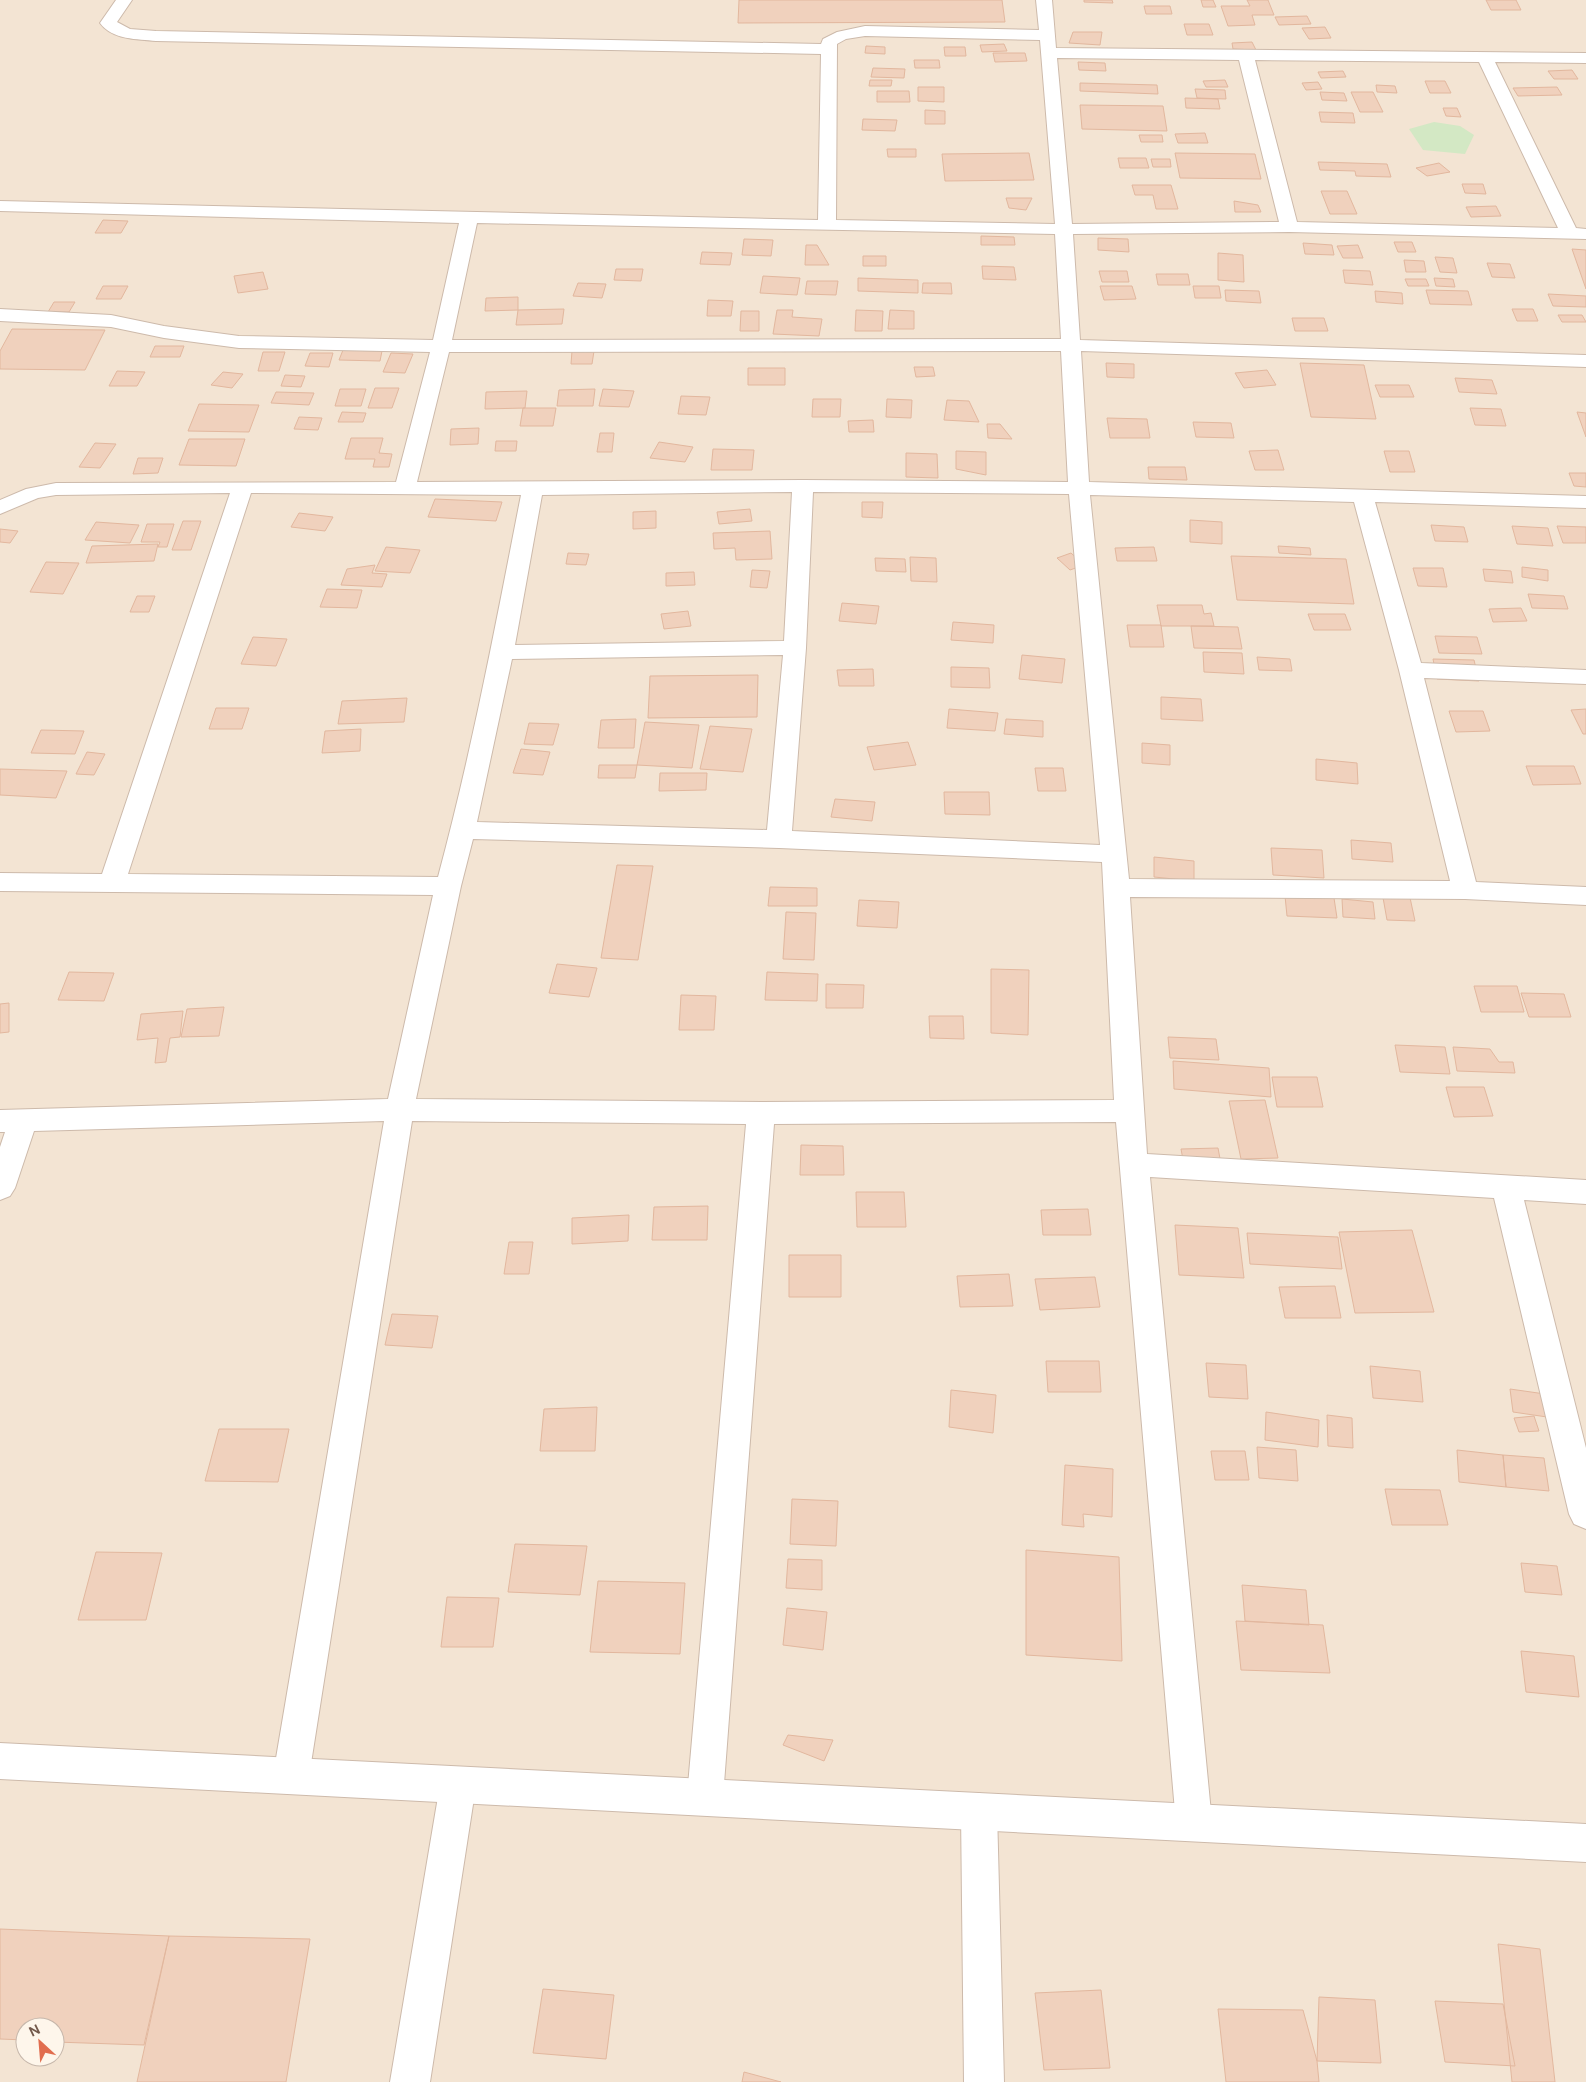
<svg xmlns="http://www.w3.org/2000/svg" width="1586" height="2082" viewBox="0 0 1586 2082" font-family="'DM Sans',sans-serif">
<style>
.residential{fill:#f3e4d3;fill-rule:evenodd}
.green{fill:#d3e8c4}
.building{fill:#f0d1bd;stroke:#e2b79e}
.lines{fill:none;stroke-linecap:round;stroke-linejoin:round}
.minor-casing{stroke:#cdbaab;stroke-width:2}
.tertiary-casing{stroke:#cdbaab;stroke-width:2}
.minor{fill:#fff;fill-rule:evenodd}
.tertiary{fill:#fff;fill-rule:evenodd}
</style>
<rect width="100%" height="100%" fill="#fbf2e5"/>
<!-- residential -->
<path class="residential" d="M0,0H1586V2082H0ZM25,2027H55V2057H25Z"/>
<!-- green -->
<path class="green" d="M1434,122L1460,126L1474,135L1465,154L1423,150L1409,129Z"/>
<!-- building -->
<path class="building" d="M739,0H1002L1005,22L738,23Z
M1084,0H1112L1113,3L1084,2Z
M1201,0H1213L1216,7H1203Z
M1247,0H1268L1274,15H1252L1255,25L1228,26L1221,6H1250Z
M1486,0H1516L1521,10H1491Z
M1144,6H1170L1172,14H1146Z
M1307,16L1311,24L1279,25L1275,17Z
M1184,24H1209L1213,35H1187Z
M1325,27L1331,38L1309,39L1302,28Z
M1073,32H1102L1100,45L1069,43Z
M1252,42L1256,50L1233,49L1232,43Z
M1004,44L1007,51L982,52L980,45Z
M866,46L885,47V54L865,53Z
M944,47H965L966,56H945Z
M993,53H1025L1027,61L995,62Z
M914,60H939L940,68H915Z
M1078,62L1105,63L1106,71L1079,70Z
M873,68L905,69L904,78L871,77Z
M1572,70L1578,79H1554L1548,71Z
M1343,71L1346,77L1321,78L1318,72Z
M870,80H892L891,86H869Z
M1225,80L1228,87H1206L1203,81Z
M1425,81H1445L1451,93H1430Z
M1318,82L1322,89L1306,90L1302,83Z
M1080,83L1157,85L1158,94L1080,91Z
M1376,85L1395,86L1397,93L1377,92Z
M918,87H944V102L918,101Z
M1557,87L1562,95L1518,96L1513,88Z
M1195,89L1225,90L1226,99L1197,98Z
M877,91H909L910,102H877Z
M1320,92L1344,93L1347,101L1322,100Z
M1351,92H1373L1383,112H1360Z
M1185,98L1218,99L1220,109L1186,108Z
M1080,105L1163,106L1167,131L1082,129Z
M1443,108H1457L1461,117L1446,116Z
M925,110L945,111V124H925Z
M1319,112L1353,113L1355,123L1321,122Z
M863,119L897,120L895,131L862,130Z
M1205,133L1208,143H1178L1175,134Z
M1139,135H1162L1163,142H1141Z
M887,149H916V157H888Z
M1029,153L1034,180L945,181L942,154Z
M1175,153L1255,154L1261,179L1180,178Z
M1118,158H1146L1149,168H1120Z
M1151,159H1170L1171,167H1153Z
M1318,162L1387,164L1391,177L1356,176L1355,171L1320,170Z
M1439,163L1450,172L1427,176L1416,168Z
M1462,184H1483L1486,194L1465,193Z
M1132,185H1171L1178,209H1156L1153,195H1135Z
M1321,191H1347L1357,214H1330Z
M1006,198H1032L1026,210L1009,208Z
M1234,201L1258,205L1261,212H1235Z
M1496,206L1501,216L1471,217L1466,207Z
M103,220L128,221L121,233H95Z
M981,236L1014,237L1015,245H981Z
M1098,238L1128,239L1129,252L1098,250Z
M744,239L773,240L771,256L742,255Z
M1394,242H1412L1416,252H1398Z
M1303,243L1332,245L1334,255L1305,254Z
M806,245H817L829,265H805Z
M1358,245L1363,258H1343L1337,246Z
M1572,249L1586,250V289Z
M702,252L732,253L730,265L700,264Z
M1218,253L1243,255L1244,282L1218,280Z
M863,256H886V266H863Z
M1435,257L1453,258L1457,273L1440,272Z
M1404,260L1424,261L1426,272H1406Z
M1487,263L1510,264L1515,278L1492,277Z
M982,266L1014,267L1016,280L983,279Z
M616,269H643L641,281L614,280Z
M1343,270L1370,271L1373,285L1345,283Z
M1099,271H1127L1129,282H1102Z
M263,272L268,289L238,293L234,276Z
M1156,274H1188L1190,285H1158Z
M763,276L800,278L797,295L760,293Z
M858,278L918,280V293L858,291Z
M1434,278L1453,279L1455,287L1436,286Z
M1405,279H1426L1429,286H1408Z
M807,281H838L836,295L805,294Z
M578,283L606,284L602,298L573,296Z
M923,283H951L952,294L922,293Z
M103,286H128L121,299H96Z
M1100,286H1132L1136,299L1104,300Z
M1193,286H1219L1221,298H1195Z
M1225,290L1259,291L1261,303L1226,301Z
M1426,290L1468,291L1472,305L1430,304Z
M1375,291L1402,293L1403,304L1376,302Z
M1548,294L1586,296V307L1553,306Z
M518,297V310L485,311L486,298Z
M708,300L733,301L731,316H707Z
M54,302H75L69,312H48Z
M564,309L562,324L516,325L518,310Z
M1512,309H1533L1538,321H1517Z
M777,310H793L792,317L822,319L819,336L773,334Z
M856,310L883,311L882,331H855Z
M890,310L914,311V329H888Z
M741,311H759V331H740Z
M1558,315H1582L1586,322H1562Z
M1292,318H1324L1328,331H1295Z
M12,329L105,330L85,370L0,369V351Z
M155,346H184L180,357H150Z
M343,350L382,351L380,361L339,360Z
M572,351H594L592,364H571Z
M263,352H285L279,371H258Z
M310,353H333L329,367L305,366Z
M391,353L413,354L405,373L383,372Z
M1106,363L1134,364V378L1107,377Z
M1300,363L1364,365L1376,419L1311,417Z
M914,367H933L935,376L916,377Z
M748,368H785V385H748Z
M1267,370L1276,385L1244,388L1235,373Z
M117,371L145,372L137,386H109Z
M223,372L243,374L232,388L211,385Z
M285,375L305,376L301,387L281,386Z
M1455,378L1492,380L1497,394L1459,392Z
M1375,385H1409L1414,397H1380Z
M375,388H399L392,408H368Z
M340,389H366L361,406H335Z
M595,389L593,406H557L559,390Z
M603,389L634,391L629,407L599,406Z
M527,391L525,408L485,409L486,392Z
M276,392L314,393L309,405L271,403Z
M681,396L710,397L706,415L678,414Z
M813,399H841L840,417H812Z
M887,399L912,400L911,418L886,417Z
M947,400L969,401L979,422L944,420Z
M199,404L259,405L249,432L188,431Z
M523,408H556L553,426H520Z
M1470,408L1501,409L1506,426L1475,425Z
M342,412L366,413L363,422H338Z
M1577,412L1586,413V437Z
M299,417L322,418L318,430L294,429Z
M1107,418L1147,419L1150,438H1110Z
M873,420L874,432H849L848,421Z
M1193,422L1231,423L1234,438L1196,437Z
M987,424H1000L1012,439L988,438Z
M479,428L478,444L450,445L451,429Z
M600,433H614L612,452H597Z
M351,438H383L379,453L392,454L389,467H373L375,459H345Z
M189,439H245L236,466L179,465Z
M496,441H517L516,451H495Z
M659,442L693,447L685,462L650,458Z
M95,443L116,444L100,468L79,467Z
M713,449L754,450L752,470H711Z
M1278,450L1284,470H1255L1249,451Z
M956,451L986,452V475L956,469Z
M1384,451H1409L1415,472H1390Z
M906,453L937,454L938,478L906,477Z
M138,458H163L158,473L133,474Z
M1148,467H1185L1187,480L1149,479Z
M1569,473H1586V487L1574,486Z
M435,499L502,502L496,521L428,517Z
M862,502H883L882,518L862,517Z
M750,509L752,521L719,524L717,512Z
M656,511V528L633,529V512Z
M299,513L333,517L325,531L291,527Z
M1190,520L1222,522V544L1190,542Z
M183,521H201L191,550H172Z
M96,522L139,525L130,543L85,540Z
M147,524H174L167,547H158L160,542H141Z
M1431,525L1464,527L1468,542L1435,541Z
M1512,526L1548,528L1553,546L1517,544Z
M1557,526L1586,527V543H1563Z
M0,529L18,531L10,543L0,542Z
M770,531L772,559L736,560L735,548L714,549L713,533Z
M158,544L154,561L86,563L92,546Z
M1278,546L1310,548L1311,555L1279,553Z
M386,547L420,550L410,573L375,571Z
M1154,547L1157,561H1117L1115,548Z
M568,553L589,554L586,565L566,564Z
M1071,553L1084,565L1070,570L1057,558Z
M1231,556L1346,559L1354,604L1237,600Z
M910,557L936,558L937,582L911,581Z
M875,558L905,559L906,572L876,571Z
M46,562L79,563L63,594L30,592Z
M375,565L372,573L387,574L382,587L341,585L347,569Z
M1522,567L1548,570V581L1522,577Z
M1413,568H1443L1447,587L1418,586Z
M1483,569L1511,571L1513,583L1485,581Z
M752,570L770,571L767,588L750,587Z
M694,572L695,585L666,586V573Z
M327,589L362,590L357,608L320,607Z
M1528,594L1564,596L1568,609L1532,608Z
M137,596H155L149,612H130Z
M842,603L879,606L876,624L839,621Z
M1157,605H1202L1204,614L1211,613L1214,626H1161Z
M1521,608L1527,621L1493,622L1489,609Z
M688,611L691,626L664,629L661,614Z
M1308,614H1345L1351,630H1314Z
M953,622L994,625L993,643L951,640Z
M1127,625H1161L1164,647H1130Z
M1191,626L1238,627L1242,649L1194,648Z
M1435,636L1477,637L1482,654L1439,653Z
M253,637L287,639L276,666L241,664Z
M1203,652L1242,653L1244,674L1204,672Z
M1022,655L1065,659L1062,683L1019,679Z
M1257,657L1290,659L1292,671L1259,670Z
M1433,659L1474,660L1479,681L1437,679Z
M951,667L989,668L990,688L951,687Z
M873,669L874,686H839L837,670Z
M758,675L757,717L648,718L650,676Z
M1161,697L1201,699L1203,721L1161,719Z
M407,698L404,722L338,724L342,701Z
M216,708H249L242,729H209Z
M949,709L998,713L995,731L947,728Z
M1586,709V734H1583L1571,710Z
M1449,711H1483L1490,731L1456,732Z
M636,719L634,748H598L601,720Z
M1006,719L1043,721V737L1004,734Z
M645,722L699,725L692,768L637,765Z
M529,723L559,724L553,745L524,744Z
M710,726L752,729L743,772L700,769Z
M361,729L360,751L322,753L325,731Z
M41,730L84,731L75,754L31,753Z
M908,742L916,765L874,770L867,747Z
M1142,743L1170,745V765L1142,763Z
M521,749L550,752L543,775L513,773Z
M87,752L105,754L94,775L76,774Z
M1316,759L1357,763L1358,784L1316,780Z
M599,765H637L635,778H598Z
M1526,766H1574L1581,784L1533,785Z
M1035,768H1063L1066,791H1038Z
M0,769L67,771L56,798L0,795Z
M660,773H707L706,790L659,791Z
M944,792H989L990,815L945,814Z
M835,799L875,802L872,821L831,817Z
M1351,840L1391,843L1393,862L1352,859Z
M1271,848L1322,850L1324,878L1273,875Z
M1154,857L1194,861V881L1154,877Z
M617,865L653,866L638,960L601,958Z
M770,887L817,888V906H768Z
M1382,892L1409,893L1415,921L1387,920Z
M1285,896L1334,898L1337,918L1287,916Z
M1342,899L1373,902L1375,919L1343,917Z
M859,900L899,902L897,928L857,926Z
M786,912L816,913L814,960L783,959Z
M557,964L597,968L589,997L549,993Z
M991,969L1029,970L1028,1035L991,1033Z
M69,972L114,973L104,1001L58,1000Z
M767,972L818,974L817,1001L765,1000Z
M826,984L864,985L863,1008H826Z
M1474,986H1517L1524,1012H1481Z
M1521,993L1564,994L1571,1017H1529Z
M681,995L716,996L714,1030H679Z
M9,1003V1032L0,1033V1004Z
M224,1007L219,1036L181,1037L187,1009Z
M183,1011L180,1037L170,1038L166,1062L155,1063L158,1038L137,1040L141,1014Z
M929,1016H963L964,1039L930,1038Z
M1168,1037L1216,1039L1219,1060L1170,1058Z
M1395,1045L1445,1047L1450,1074L1400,1072Z
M1453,1047L1490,1049L1499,1062H1513L1515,1073L1457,1071Z
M1173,1061L1269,1068L1271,1097L1174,1089Z
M1272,1077H1317L1323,1107H1277Z
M1446,1087H1484L1493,1116L1454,1117Z
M1265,1100L1278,1158L1241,1159L1229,1101Z
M801,1145L843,1146L844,1175H800Z
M1218,1148L1221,1164L1184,1165L1181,1149Z
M856,1192H904L906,1227H857Z
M708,1206L707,1240H652L654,1207Z
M1088,1209L1091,1235H1043L1041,1210Z
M629,1215L628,1241L572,1244V1218Z
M1175,1225L1238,1228L1244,1278L1179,1275Z
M1412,1230L1434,1312L1355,1313L1339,1232Z
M1247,1233L1338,1237L1342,1269L1250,1264Z
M509,1242H533L529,1274H504Z
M789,1255H841V1297H789Z
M1009,1274L1013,1306L960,1307L957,1276Z
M1095,1277L1100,1307L1040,1310L1035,1279Z
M1335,1286L1341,1318H1285L1279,1287Z
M392,1314L438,1316L432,1348L385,1345Z
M1046,1361H1099L1101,1392H1048Z
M1206,1363L1246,1365L1248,1399L1209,1397Z
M1370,1366L1420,1371L1423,1402L1373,1398Z
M1510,1389L1545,1394L1547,1417L1513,1412Z
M951,1390L996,1395L993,1433L949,1427Z
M597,1407L595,1451H540L544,1409Z
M1266,1412L1319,1420L1318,1447L1265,1440Z
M1327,1415L1352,1418L1353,1448L1328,1446Z
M1534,1416L1539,1431L1519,1432L1514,1418Z
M219,1429H289L278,1482L205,1481Z
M1257,1447L1296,1450L1298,1481L1259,1478Z
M1457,1450L1503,1455L1506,1487L1459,1482Z
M1211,1451H1245L1249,1480H1215Z
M1503,1455L1544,1458L1549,1491L1506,1487Z
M1065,1465L1113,1469L1112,1517L1083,1514L1084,1527L1062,1525Z
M1385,1489L1440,1490L1448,1525H1392Z
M792,1499L838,1501L836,1546L790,1544Z
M515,1544L587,1546L580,1595L508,1592Z
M1026,1550L1119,1557L1122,1661L1026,1655Z
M96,1552L162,1553L146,1620H78Z
M788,1559L822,1560V1590L786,1588Z
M1521,1563L1557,1566L1562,1595L1525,1592Z
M598,1581L685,1583L680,1654L590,1652Z
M1242,1585L1306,1590L1309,1625L1245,1621Z
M447,1597L499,1598L493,1647H441Z
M787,1608L827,1612L823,1650L783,1645Z
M1236,1621L1323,1625L1330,1673L1241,1670Z
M1521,1651L1574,1656L1579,1697L1526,1692Z
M788,1735L833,1740L824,1761L783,1745Z
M0,1929L169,1936L144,2045L55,2042V2027H25V2040L0,2039Z
M169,1936L310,1939L286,2082H137Z
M1498,1944L1540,1949L1555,2082H1512Z
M543,1989L614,1995L606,2059L533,2053Z
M1101,1990L1110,2068L1044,2070L1035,1993Z
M1319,1997L1375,2000L1381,2063L1317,2061Z
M1435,2001L1503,2004L1515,2066L1445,2062Z
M1218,2009L1303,2010L1317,2061L1319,2082H1226Z
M744,2072L781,2082H742Z"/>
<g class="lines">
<defs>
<path id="minor" d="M116,0H132L117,22L130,29L156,31L821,44L823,39L837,32L865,26L1039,30L1036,0H1052L1056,48L1586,53V63L1495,62L1576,228L1586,229V239L1289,232L1073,234L1080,340L1586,355V367L1081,351L1089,482L1586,496V508L1375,502L1421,663L1586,670V684L1424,678L1476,882L1586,887V905L1465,899L1130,897L1147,1154L1586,1180V1204L1524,1200L1586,1448V1529L1574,1524L1569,1514L1494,1198L1150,1177L1212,1823L1207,1836L1194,1841L1181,1836L1176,1823L1116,1122L774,1124L723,1797L718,1810L705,1815L692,1810L687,1797L746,1124L412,1121L309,1776L304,1789L291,1794L278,1789L273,1776L384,1121L34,1131L15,1188L10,1196L0,1200V1147L5,1132H0V1110L388,1099L433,895L0,891V873L102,874L230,493L56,495L38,498L0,514V500L26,489L56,483L396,482L430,352L239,348L164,338L111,327L0,321V309L111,315L164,326L239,336L433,340L459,223L0,211V201L818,220L821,54L156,41C138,39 112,40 100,23ZM865,36L1040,40L1055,224L836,220L837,44L846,39ZM1057,58L1239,60L1279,222L1072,224ZM1255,60L1479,62L1558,228L1297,222ZM477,223L1055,234L1061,339L452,340ZM1061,351L1068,482L803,480L417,482L449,352ZM792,492L784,641L515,645L542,495ZM813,492L1069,494L1100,845L792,831L806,648ZM251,493L521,495C496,623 472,751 438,877L128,874ZM1090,495L1354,502L1399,670L1450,881L1129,879ZM783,655L767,830L477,822L512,659ZM473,839L779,848L1102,862L1114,1100L761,1102L416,1099L461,886Z
M458,1767L471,1772L476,1785L430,2082H390L440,1785L445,1772Z
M979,1793L992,1798L997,1811L1004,2082H964L961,1811L966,1798Z"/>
<path id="tertiary" d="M0,1743L1586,1824V1862L0,1779Z"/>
</defs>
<!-- minor casing -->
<use href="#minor" class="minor-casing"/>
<!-- tertiary casing -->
<use href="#tertiary" class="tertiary-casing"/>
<!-- minor -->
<use href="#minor" class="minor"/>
<!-- tertiary -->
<use href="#tertiary" class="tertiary"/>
</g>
<!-- north arrow -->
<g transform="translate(40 2042) rotate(334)"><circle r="24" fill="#fef6eb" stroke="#c6b7ab"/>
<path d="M0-4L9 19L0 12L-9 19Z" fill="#e16d4e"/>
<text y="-8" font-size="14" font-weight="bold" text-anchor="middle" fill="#73594b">N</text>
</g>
</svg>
